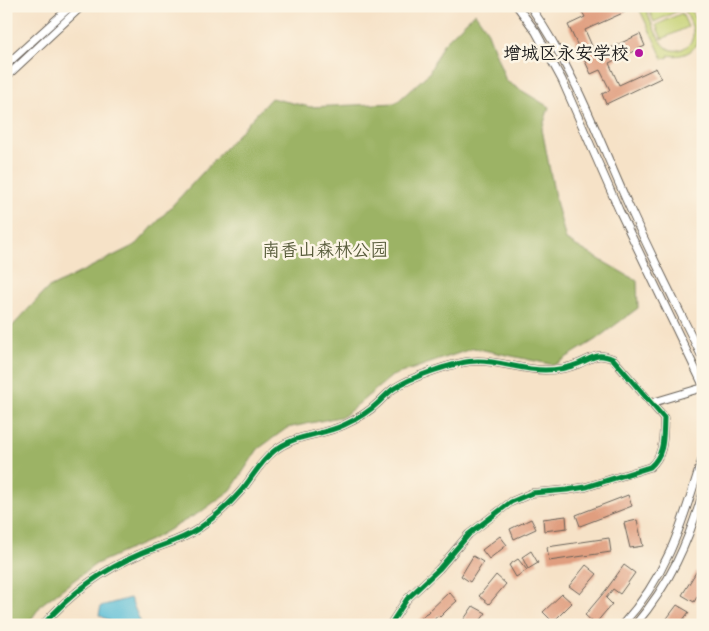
<svg xmlns="http://www.w3.org/2000/svg" width="709" height="631" viewBox="0 0 709 631" font-family="Mynerve,'LXGW WenKai TC',sans-serif">
<style>
.green{fill:#c5d173;stroke:#707648}
.forest{fill:#9cb365;stroke:#5c6840}
.water{fill:#59bdd7;stroke:#3a6c7a}
.building{fill:#e09e7f}
.lines{fill:none;stroke-linecap:round;stroke-linejoin:round}
.minor-casing{stroke:#686158;stroke-width:9}
.minor{stroke:#fff;stroke-width:7}
.cycleway-casing{stroke:#fcf5e5;stroke-width:8}
.cycleway{stroke:#00873e;stroke-width:5}
.poi-dot{fill:#b5179e;stroke:#fcf5e5;stroke-width:2}
.labels{text-anchor:middle;stroke-width:5;stroke-linejoin:round;paint-order:stroke}
.poi-label{font-size:18px;fill:#1c1c1c;stroke:#fcf5e5;text-anchor:end}
.park-label{font-size:18px;fill:#575b3a;stroke:#fcf5e5}
</style>
<rect width="100%" height="100%" fill="#fcf5e5"/>
<filter id="ink" filterUnits="userSpaceOnUse"><feTurbulence type="fractalNoise" baseFrequency=".02" numOctaves="2"/><feDisplacementMap in="SourceGraphic" scale="10" xChannelSelector="R" yChannelSelector="G"/><feConvolveMatrix kernelMatrix="1 2 1 2 8 2 1 2 1" color-interpolation-filters="sRGB"/></filter>
<filter id="wash" filterUnits="userSpaceOnUse"><feTurbulence type="fractalNoise" baseFrequency=".0096" numOctaves="4" result="noise"/><feDisplacementMap in="SourceGraphic" scale="20" xChannelSelector="R" yChannelSelector="G"/><feGaussianBlur stdDeviation="1.12" result="paint"/><feColorMatrix in="noise" values="0 0 0 0 0 0 0 0 0 0 0 0 0 0 0 0 0 1.4 0 .05"/><feComposite in="paint" operator="in"/></filter>
<g filter="url(#wash)">
<rect width="100%" height="100%" fill="#f6e2c7"/>
<!-- green -->
<path class="green" d="M638,6H645C649,17 656,37 664,45C674,57 695,47 693,31C692,23 686,14 682,6H689C692,13 697,21 699,29C703,47 685,59 668,55L669,57L663,59Z
M651,6H679L680,10L654,22L648,8Z
M682,13L688,27L662,39L656,25Z"/>
<!-- forest -->
<path class="forest" d="M475,13L487,30L506,81L549,107L542,129L555,197L566,240L637,281L638,308L595,340L554,365L474,348L392,376L344,416L287,428L258,449L231,490L202,511L151,540L96,564L42,604L27,625H6V333L47,289L137,244L271,98L310,107L396,103L429,73L443,44Z"/>
<!-- water -->
<path class="water" d="M130,598L142,625H113L112,622L99,615L101,606Z"/>
<g id="blocks">
<!-- building -->
<path class="building" d="M584,6H622L625,12L585,30L596,55L640,34L645,46L609,63L619,85L656,68L661,78L606,104L602,94L610,90L600,70L591,74L568,25L585,17L580,8Z
M628,495L632,506L580,526L576,515Z
M566,516L567,528L544,531L543,519Z
M531,519L536,529L514,539L510,529Z
M637,520L643,546L630,548L624,523Z
M500,536L507,545L489,559L482,550Z
M609,538L611,552L549,561L547,547Z
M531,551L538,563L528,569L522,557Z
M473,556L483,562L470,582L461,576Z
M518,559L527,570L516,577L509,565Z
M703,561V587L694,602L682,595Z
M586,565L597,574L580,594L569,586Z
M624,565L635,573L620,594L613,589L606,598L612,604L595,624L585,615L606,590Z
M496,575L506,584L489,604L479,596Z
M449,592L457,601L448,609L440,617L438,615L430,625H415L426,613H427Z
M562,594L572,603L553,622L543,612Z
M677,605L689,612L679,625H662Z
M473,606L486,613L477,625H460Z"/>
</g>
</g>
<g filter="url(#ink)">
<use href="#blocks" fill-opacity="0" stroke="#686158" stroke-width="1"/>
<g class="lines">
<defs>
<path id="minor" d="M517,6L536,32L562,80L619,210L703,385
M530,6C573,67 598,137 628,204C652,257 678,308 703,359
M6,65L71,6
M6,77L82,6
M651,403L698,389H703
M43,625C70,594 102,570 140,554C160,545 179,542 198,529C214,518 228,506 241,491C252,478 260,462 274,451C295,434 321,436 344,425C357,419 369,412 379,402C383,398 388,393 393,389C411,377 456,361 478,361C500,361 522,370 545,370C556,370 568,368 578,364C593,358 596,352 613,359L664,418C663,437 665,454 650,467L586,487L567,490L532,493L511,502L469,534L439,569L407,599L390,625
M622,625C669,574 683,520 703,456
M635,625C670,584 688,543 703,492"/>
</defs>
<!-- minor casing -->
<use href="#minor" class="minor-casing"/>
<!-- minor -->
<use href="#minor" class="minor"/>
<defs>
<path id="cycleway" d="M43,625C70,594 102,570 140,554C160,545 179,542 198,529C214,518 228,506 241,491C252,478 260,462 274,451C295,434 321,436 344,425C357,419 369,412 379,402C383,398 388,393 393,389C411,377 456,361 478,361C500,361 522,370 545,370C556,370 568,368 578,364C593,358 596,352 613,359L664,418C663,437 665,454 650,467L586,487L567,490L532,493L511,502L469,534L439,569L407,599L390,625"/>
</defs>
<!-- cycleway casing -->
<use href="#cycleway" class="cycleway-casing"/>
<!-- cycleway -->
<use href="#cycleway" class="cycleway"/>
</g>
</g>
<!-- markers -->
<circle class="poi-dot" cx="639" cy="53" r="5"/>
<g class="labels">
<!-- poi labels -->
<g class="poi-label">
<text x="629" y="59">增城区永安学校</text>
</g>
<!-- park labels -->
<g class="park-label">
<text x="325" y="256">南香山森林公园</text>
</g>
</g>
<!-- margin -->
<rect width="709" height="631" fill="none" stroke="#fcf5e5" stroke-width="25"/>
</svg>
